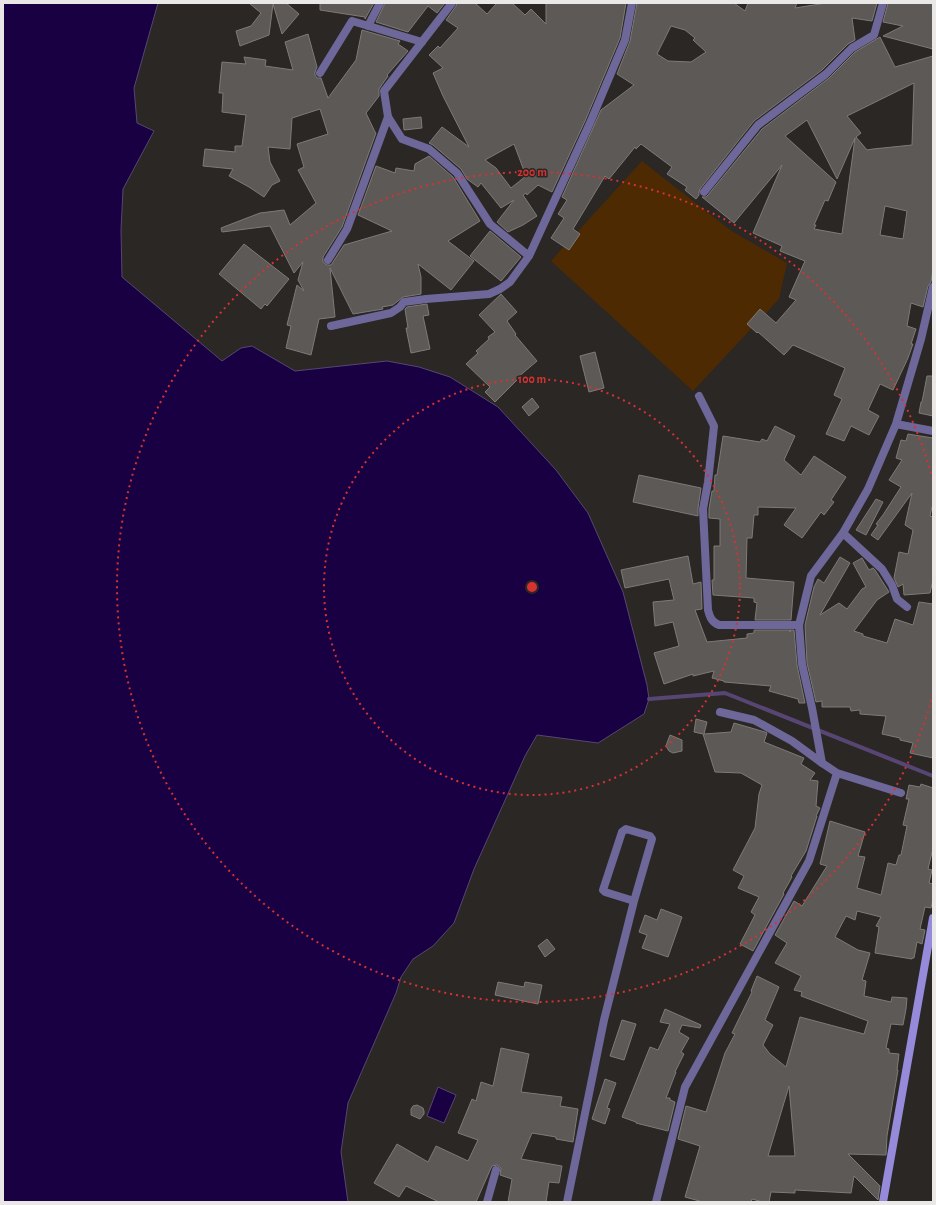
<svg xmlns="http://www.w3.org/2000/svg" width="936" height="1205" viewBox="0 0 936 1205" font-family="'Alegreya Sans',sans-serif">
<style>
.green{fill:#4e2a02}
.water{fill:#180042;stroke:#574673}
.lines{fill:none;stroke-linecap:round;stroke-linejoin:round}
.stream{stroke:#574673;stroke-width:4}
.building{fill:#5d5956;stroke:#7e7a77;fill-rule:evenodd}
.lane{stroke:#6e679a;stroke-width:8}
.street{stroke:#6e679a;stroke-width:8}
.secondary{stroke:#968adb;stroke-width:8}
.ring{fill:none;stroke:#d73232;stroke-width:2;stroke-dasharray:2 4}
.centre{fill:#d73232;stroke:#2b2725;stroke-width:2}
.ring-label{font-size:12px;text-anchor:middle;font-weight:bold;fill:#d73232;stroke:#2b2725;stroke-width:3;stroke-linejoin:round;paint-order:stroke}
</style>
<rect width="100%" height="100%" fill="#2b2725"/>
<!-- green -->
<path class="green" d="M642,161L730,230L787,263L779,299L693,391L551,261Z"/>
<!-- water -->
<path class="water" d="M3,3H158L134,88L137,123L154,131L123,189L121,230L122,277L222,361L241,348L252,346L295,371L387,361L419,367L450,377L498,407L556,470L588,513L623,592L647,685L649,699L644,714L598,743L537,735L525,756L474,869L454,923L433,946L413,959L401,977L396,993L348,1103L341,1152L348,1202H3Z
M438,1087L456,1095L444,1123L427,1116Z"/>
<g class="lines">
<!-- stream -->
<path class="stream" d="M649,699L725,693L933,776"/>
</g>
<!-- building -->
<path class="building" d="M249,3H286L299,14L282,34L273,4L269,35L240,46L236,31L251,26L261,13Z
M320,3H374L365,19V17L320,10Z
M385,3H445L437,13L428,6L408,32L376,22Z
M457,3H475L487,14L497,3H512L525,15L531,9L546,24V3H626L620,38L585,121L552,192L538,185L527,195L526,193L523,195L537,216L523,225L508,232L497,222L514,200L501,208L481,183L478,187L467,179L461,169L433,145L429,143L442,127L469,147L443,96L433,73L443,68L429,55L438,46L440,48L458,28L446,20L456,6ZM514,144L526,176L511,188L496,168L485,160Z
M637,3H734L745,11L748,3H797L795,8L826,3H877L872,21L852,18L855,40L848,44L822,70L754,121L700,189L699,192V195L696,199L685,190L687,187L667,174L672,167L641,144L636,149L635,147L609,179L605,176L573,229L580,234L569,250L551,238L564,218L558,214L567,200L562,197L601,110L634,85L617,74L630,41ZM671,26L685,30L695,38L693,40L706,52L691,62L668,61L657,54Z
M888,3H933V49L883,36L903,26L883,22Z
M362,30L400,41L398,44L408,51L387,75L388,76L379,89V96L366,113L375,132L376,133L342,227L323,257V262L327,265H331L344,245L392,231L358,215L376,166L395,173L396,168L414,171L415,164L429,156L453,177L480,221L448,241L474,261L451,290L418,264L421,277V294L403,297L393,305L382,307L383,309L353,314L330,268L335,317L319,319L311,355L286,348L291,326L287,325L297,285L304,291L298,280L303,262L294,273L270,226L222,232L221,228L260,213L284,210L290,225L316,203L298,170L304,167L297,144L328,134L320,109L292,118L290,149L268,147L270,162L280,181L272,185L264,197L249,187L229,176L233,169L203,166L205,149L235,152V146H242L246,115L222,112L223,93H219L222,62L246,64L244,57L266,60L265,66L293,70L285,42L308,34L317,67L315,72V75L317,78H321L328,98L356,60Z
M880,37L895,67L933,56V269L931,282L928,286L923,307L911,303L907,326L916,329L911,344H913L908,358L893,390L880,384L868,410L879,416L869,435L851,426L844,441L826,434L842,399L834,395L845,368L793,345L784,355L758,332L757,333L747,324L760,309L776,323L796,300L789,297L805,261L780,251L782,246L753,233L782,165L734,223L702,197H706L708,195L762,129L829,78L855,52ZM914,83L912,145L873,149L867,150L856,137L861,133L847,116ZM807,120L837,179L855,138L842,234L814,229L816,225H814L825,200L828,201L836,182L785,136ZM885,206L907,211L903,239L880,235Z
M421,117L422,128L404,130L403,119Z
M490,231L521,257L501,281L470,256Z
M244,244L289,279L267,306L265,304L261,309L219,274Z
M501,294L517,312L507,321L516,334L515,335L537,361L517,378L518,379L495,402L485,392L490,387L466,364L478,353L476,351L489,339L488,337L495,332L479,315Z
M427,304L429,315L423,316L430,349L411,353L406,328H408L405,309L407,307Z
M595,352L604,388L589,392L580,356Z
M927,376H933V416L919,413L921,402H922Z
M532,398L539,407L529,416L522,407Z
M775,426L795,436L784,460L801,475L814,456L846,477L831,500L834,502L824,515L821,512L802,538L784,525L796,508L758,507V515H754L752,538H747L746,578L794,582L791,620H755L757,603L754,602V598L713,595L712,580H714V546H720V519L709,518V509L712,491H714L715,475H717L723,436L760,442L762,439L767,441Z
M908,434L933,438V503L930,516L933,517V580L930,593L904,595L903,584L898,587L894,578L899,552L908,554L913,530L905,525L912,493L878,540L871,535L878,525L876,524L883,515L901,487L889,480L902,460L896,458L901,440L906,441Z
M639,475L701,488L698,508V516L633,502Z
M876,499L883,502L866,535L856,530Z
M688,556L693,584L701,582L702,609L695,610L707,642L747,638V634L754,633V630H790V632V630H794L797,665L805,703H799L798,699L769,691L771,686L724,682V681L712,678L714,671L693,676V674L664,684L654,653L679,646L673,622L655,626L653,602L674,600L669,579L625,588L621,570Z
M840,557L850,563L820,615L839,603L847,609L862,589L866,587L853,563L862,558L869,570L873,568L875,570L889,592L877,600L854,631L863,634V636L887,643L895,619L913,625L919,602L933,604V758L910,753L913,743L900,740V738L882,734L886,716L860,714V710L851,711L850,707H822V701L816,702L807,663L805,625L814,587L818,579L824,583Z
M696,719L707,722L704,734L731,732L734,723L765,732L767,733L764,742L804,758L801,764L815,773L810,780L818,781L816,806L820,808L816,816H817L806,851L791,876L792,877L783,893L784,894L753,951L740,944L755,915L751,912L759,897L738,888L744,876L733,870L755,828L759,794L762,785L741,773L715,772L703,734L694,732Z
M670,735L682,740V751L673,753L669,751L666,746L667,743Z
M921,784L933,788V848L928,869L932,870L929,883L933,884V899L931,908L925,907L920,929L925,930L922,944L917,942L914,958H912V959L875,953L879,927L876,926L881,917L857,911L855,920L846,916L835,937L858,950L870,953L862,980L866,981L864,996L891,1002L892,997L907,998L906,1009L903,1025L891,1024L886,1048L889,1049V1053L899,1054L897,1070H898L887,1136L886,1155L848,1154L880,1186L878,1200L854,1176L851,1193L795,1190V1193L771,1192L769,1202H763L752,1199L751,1202H703L685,1197L700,1146L678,1139L686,1106L706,1112L725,1053L735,1034L732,1033L752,992L751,991L757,976L779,987L765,1020L773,1025L763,1045L770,1054L786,1067L800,1017L864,1034L868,1021L801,996L802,992L794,990L801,976L775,963L787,943L775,935L794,901L802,906L827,866L820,864L830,821L865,832L858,856L865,857L857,888L881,895L888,863L896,865L899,855H901L907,826L903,825L909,799H906L909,785L920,787ZM789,1086L795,1156H768Z
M661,909L682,917L668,957L642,948L647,935L639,932L645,915L657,920Z
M547,939L555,949L545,957L538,946Z
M498,982L524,987L525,982L542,985L538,1004L495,995Z
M665,1009L701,1025L700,1028L682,1025L679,1032L689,1038L681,1052L684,1054L675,1072H676L666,1098H670V1100L675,1102L668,1131L636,1123V1122L622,1117L650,1047L658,1050L670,1024L660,1022Z
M622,1020L636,1024L624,1060L610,1056Z
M501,1048L529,1054L521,1092L562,1097L560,1106L578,1109L573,1142L556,1139V1137L532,1133L521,1159L562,1166L559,1183L549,1182L546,1202H508L512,1179L500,1175L501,1168L497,1165L492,1166L491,1168L476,1202H439L406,1186L399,1197L374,1183L397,1144L428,1162L436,1146L468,1161L478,1140L458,1133L472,1099L476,1101L481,1082L493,1086Z
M605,1079L616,1083L607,1108L610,1109L605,1124L592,1119Z
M417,1105L423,1108L424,1111V1114L420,1119L411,1115V1109L413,1106Z"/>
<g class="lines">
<!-- lane -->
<path class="lane" d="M368,26L380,3
M320,73L352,21L422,42
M328,260L347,229L388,117
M720,712L754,720L792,741L822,763"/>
<!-- street -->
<path class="street" d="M452,3L384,91L388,117L402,139L429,149L457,173L490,224L529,256L590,123L625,40L632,3
M704,192L758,125L826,74L852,48L874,35L883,3
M331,326L391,313L400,307L404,302L426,299L489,294L500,289L510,282L529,256
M699,396L714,426L708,482L703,509L708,610C710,618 712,622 719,625H799
M896,424L933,431
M843,533L882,569L892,585L897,599L907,607
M837,773L822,763L812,708L802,664L799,625L811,576L843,533L868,489L896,424L921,339L933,287
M626,829L650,836L652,839L634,901L605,892L603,890L622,832Z
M487,1202L496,1170
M567,1202L604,1020L634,901
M656,1202L685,1087L809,861L837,773L901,793"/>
<!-- secondary -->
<path class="secondary" d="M883,1202L933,918"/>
</g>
<!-- distance rings -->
<g class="ring">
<circle cx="532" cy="587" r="208"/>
<path d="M933 694A415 415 0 1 1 933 480"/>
</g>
<circle cx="532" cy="587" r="6" class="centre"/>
<g class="ring-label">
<text x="532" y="176">200 m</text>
<text x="532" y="383">100 m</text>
</g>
<!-- border -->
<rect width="936" height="1205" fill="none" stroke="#eae8e6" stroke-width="8"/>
</svg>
